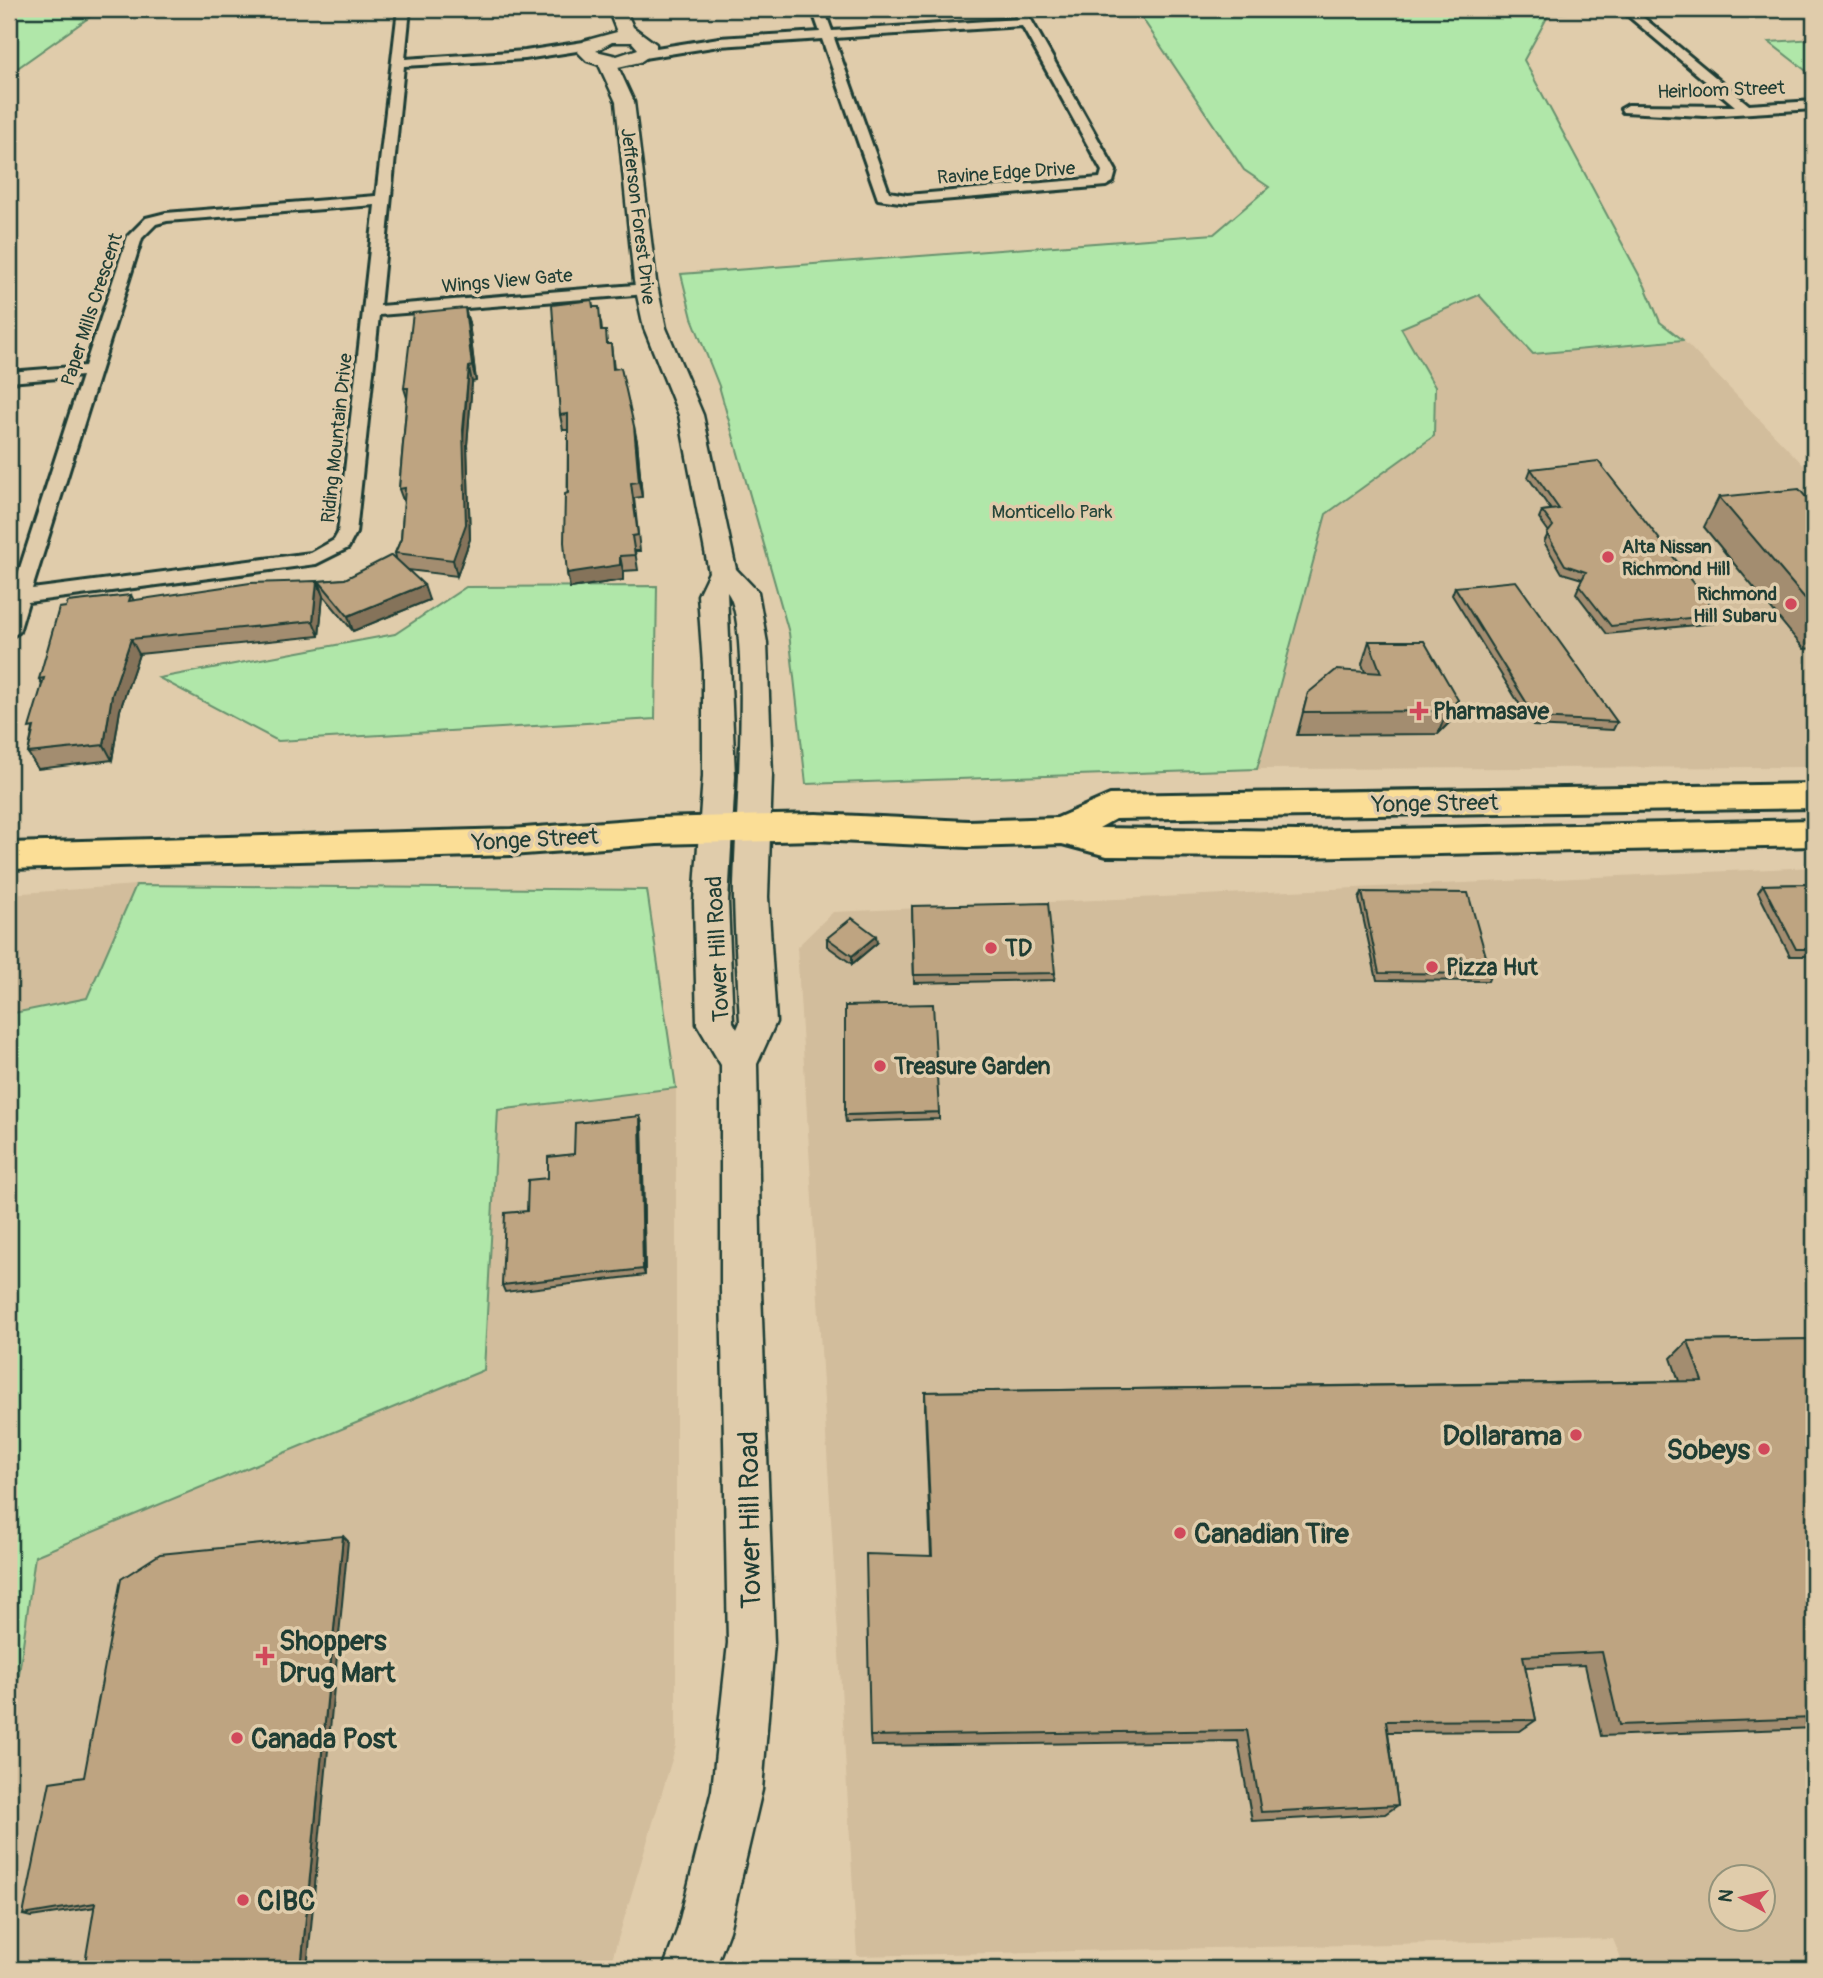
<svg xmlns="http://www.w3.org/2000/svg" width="1823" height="1978" viewBox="0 0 1823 1978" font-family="Pangolin,sans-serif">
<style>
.built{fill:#d2bd9c;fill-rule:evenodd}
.green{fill:#b0e7a9;stroke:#68926e;stroke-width:2}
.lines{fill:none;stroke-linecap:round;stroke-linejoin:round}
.street-casing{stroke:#1f3d34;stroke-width:6}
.secondary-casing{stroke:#1f3d34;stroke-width:5}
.primary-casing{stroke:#1f3d34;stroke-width:6}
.street{fill:#e0ccab;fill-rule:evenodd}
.secondary{fill:#e0ccab;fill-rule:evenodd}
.primary{fill:#fbde96;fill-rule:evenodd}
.wall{fill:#a38d6f;stroke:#1f3d34;stroke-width:2}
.shaded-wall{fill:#85735a;stroke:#1f3d34;stroke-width:2}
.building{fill:#bea481;stroke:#1f3d34;stroke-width:2}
.poi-dot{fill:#d1495b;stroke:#e0ccab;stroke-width:2.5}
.labels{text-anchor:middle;stroke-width:7;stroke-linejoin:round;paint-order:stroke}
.far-street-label{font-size:19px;fill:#1f3d34;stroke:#e0ccab}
.far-park-label{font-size:19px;fill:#26463a;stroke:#e0ccab}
.far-poi-label{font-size:19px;font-weight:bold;fill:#1f3d34;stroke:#e0ccab;text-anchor:start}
.poi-label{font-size:23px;font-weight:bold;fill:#1f3d34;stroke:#e0ccab;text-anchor:start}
.street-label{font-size:23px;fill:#1f3d34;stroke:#e0ccab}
.near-poi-label{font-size:28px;font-weight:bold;fill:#1f3d34;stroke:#e0ccab;text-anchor:start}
.near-street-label{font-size:28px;fill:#1f3d34;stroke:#e0ccab}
</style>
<rect width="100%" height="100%" fill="#e0ccab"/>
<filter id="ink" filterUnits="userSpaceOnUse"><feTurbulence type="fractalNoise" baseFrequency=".0143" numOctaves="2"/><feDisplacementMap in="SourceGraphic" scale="14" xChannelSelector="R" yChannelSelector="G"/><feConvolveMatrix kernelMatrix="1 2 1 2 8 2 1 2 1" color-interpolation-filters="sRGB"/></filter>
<g filter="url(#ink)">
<!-- built -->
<path class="built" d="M1480,295L1533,354L1683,340L1814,476V767L1257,769L1326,514L1434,436L1435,387L1401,328Z
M1814,867V1969H1625L1613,1939L857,1956L797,947L833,912ZM1722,1876H1764V1918H1722Z
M136,885L87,998L9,1014V894Z
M676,1088V1746L609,1969H9V1748L35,1556L484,1370L498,1110Z"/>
<!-- green -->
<path class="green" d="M9,9H101L9,74Z
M1136,9H1597L1549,14L1524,60L1645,286L1660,322L1683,340L1533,354L1479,295L1401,328L1435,387L1434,436L1326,514L1257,769L806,784L789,633L719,386L692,318L681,274L1214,234L1269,187L1244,170Z
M1814,39V77L1769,42Z
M657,586L655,719L278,741L159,678L395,634L466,587Z
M136,885L647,890L676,1088L498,1110L484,1370L35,1556L9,1748V1014L87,998Z"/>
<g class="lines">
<defs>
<path id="street" d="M398,9H410L405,59L525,51L590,41L596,45L590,49L525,59L404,66L380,306L647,284L655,289L647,294L379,315L356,533L348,548L316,564L28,602L19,632L9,638V602L82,376L9,382V372L85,366L128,236L146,218L166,213L376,196ZM375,205L338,533L334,540L311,553L32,589L142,238L156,224L167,221Z
M812,9H824L832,31L1018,19L1013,9H1025L1116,171L1113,182L1106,186L907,203L878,199L822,39L719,46L644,58L638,54L644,50L719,38L820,32ZM1022,26L1102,171L1100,178L907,195L889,192L834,38Z
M1620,9H1633L1749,105L1814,101V109L1704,116L1623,112L1621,109L1628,105L1735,106Z"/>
<path id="secondary" d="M608,9H625L633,27L656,44V51L640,62L618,67L634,102L656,281L666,328L703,415L736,569L758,592L767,643L772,775L768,897L776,1022L757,1064L761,1290L774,1643L762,1790L729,1931L715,1969H663L677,1931L712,1790L728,1643L721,1290V1065L697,1024L694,902L703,776V665L698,595L709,572L679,415L644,328L634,281L616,102L599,65L587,61L578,52L584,41L617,32ZM612,42H632L638,49L617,56L596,51ZM727,592C754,624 733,847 734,899C735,940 738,981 740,1022L737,1029L733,1022L728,902L735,776Z"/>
<path id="primary" d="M1814,784V808L1115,819L1099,828L1297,831L1814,820V846L1297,857L1107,856L1062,844L968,847L816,840L657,844L511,855L9,869V843L511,829L657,818L816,814L968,821L1057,818L1110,795Z"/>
</defs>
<!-- street casing -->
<use href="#street" class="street-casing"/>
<!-- secondary casing -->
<use href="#secondary" class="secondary-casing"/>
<!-- primary casing -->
<use href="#primary" class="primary-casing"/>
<!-- street -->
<use href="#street" class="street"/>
<!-- secondary -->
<use href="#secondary" class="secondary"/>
<!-- primary -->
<use href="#primary" class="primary"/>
</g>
<!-- wall -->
<path class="wall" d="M593,307L601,322L602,331L608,344H611L614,369L637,441L642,497L634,498L640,551H635L638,570L623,571V580L570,588L567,573L568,430H563L560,415Z
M469,323L476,381L472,382L467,445L470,539L457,576L408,570L429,600L353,631L324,596L319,581L345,579L396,558L395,553L401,539L404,503L399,489L407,398L404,388Z
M1531,469L1719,615L1715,623L1607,634L1576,593L1582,579L1562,573L1544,542L1549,532L1539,518L1542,511L1551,510L1528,477Z
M1719,497L1814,504V648L1804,649L1704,527Z
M317,581L323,596L319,636L139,654L120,710L112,760L38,769L28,753L42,684L39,679L131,595L134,601Z
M1455,587L1617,722L1613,730L1533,726L1452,595Z
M1369,641L1458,700L1449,723L1438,734L1297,735L1308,693L1365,672L1362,664Z
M1814,884V956H1790L1758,892L1763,885Z
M1362,892L1491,974L1488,981L1377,980L1359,899Z
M912,906L1055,973L1054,980L914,983Z
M827,938L877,943L852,964L827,946Z
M939,1112V1119L846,1122L845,1115Z
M642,1123L645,1275L505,1292L502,1285L548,1178L574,1154Z
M1814,1339V1728L1601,1736L1585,1665L1525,1667L1536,1720L1520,1731L1388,1732L1398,1805L1385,1814L1252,1821L1238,1741L871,1746L870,1736L931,1556L925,1409V1392L1679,1381L1671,1358L1688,1341Z
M348,1541L95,1907L31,1917L23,1915L84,1777Z"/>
<!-- shaded-wall -->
<path class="shaded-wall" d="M465,308L469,323L476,381L472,366Z
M469,367L472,382L467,445L470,539L457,576L453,560Z
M634,426L637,441L642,497L639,482Z
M620,556L623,571V580L570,588L567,573Z
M317,581L323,596L319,636L313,621Z
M424,585L429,600L353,631L348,616Z
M131,639L139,654L120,710L112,760L104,745L112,695Z
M1458,700L1449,723L1438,734L1447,711Z
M876,936L877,943L852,964V956Z
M640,1116L642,1123L645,1275L643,1269Z
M343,1536L348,1541L307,1969H301Z"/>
<!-- building -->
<path class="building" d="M592,300L593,307H599L601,331H606L607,344H611L613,369L621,368L634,426L639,482L631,483L638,535L632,536L635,555L620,556V565L567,573L564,542L565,494L568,493V414L560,415L552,305Z
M465,308L472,366L469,367L463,430L466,524L453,560L395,553L401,539L405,488L399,489L408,388H404L413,313Z
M1598,461L1719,615L1611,626L1579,585L1586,572L1565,565L1547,534L1553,526L1542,511L1559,509L1531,469Z
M1799,489L1812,504H1814V609L1719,497Z
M392,555L424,585L348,616L319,581L345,579Z
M317,581L313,621L131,639L112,695L104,745L28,753L34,727L29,728L44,678L39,679L59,608L66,607L68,602L131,595L129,601L250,583Z
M1516,581L1617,722L1536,718L1455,587Z
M1369,641H1424L1458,700L1447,711L1303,712L1308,693L1336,670L1381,673Z
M1814,884V949H1796L1763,885Z
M1362,892L1468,893L1491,974L1379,973Z
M1048,903L1055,973L914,975L912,906Z
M852,918L876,936L852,956L827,938Z
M933,1004L939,1112L845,1115V1006Z
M640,1116L643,1269L502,1285L505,1213L527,1211L528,1180L548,1178V1157L574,1154L575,1123Z
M1814,1339V1718L1619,1725L1602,1652L1523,1656L1536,1720L1386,1721L1398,1805L1261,1812L1247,1730L870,1736L866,1554L932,1556L925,1392L1702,1381L1688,1341Z
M343,1536L301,1969H84L95,1903L23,1915L50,1782L84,1777L121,1579L160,1554Z"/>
</g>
<!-- markers -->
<g class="poi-dot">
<circle cx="1608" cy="557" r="7"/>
<circle cx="1791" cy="604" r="7"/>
<path d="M1415.5 700.5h7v7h7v7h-7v7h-7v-7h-7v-7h7z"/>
<circle cx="991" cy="948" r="7"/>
<circle cx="1432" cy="967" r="7"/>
<circle cx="880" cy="1066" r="7"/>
<circle cx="1576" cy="1435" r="7"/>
<circle cx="1764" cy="1449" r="7"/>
<circle cx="1180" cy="1533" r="7"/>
<path d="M261.5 1645.5h7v7h7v7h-7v7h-7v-7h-7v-7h7z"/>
<circle cx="237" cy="1738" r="7"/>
<circle cx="243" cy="1900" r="7"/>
</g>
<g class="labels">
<!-- far-street labels -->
<g class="far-street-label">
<text transform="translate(1721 89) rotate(-2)" y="7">Heirloom Street</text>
<text transform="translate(1006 172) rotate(-4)" y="7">Ravine Edge Drive</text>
<text transform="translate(639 216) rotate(83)" y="7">Jefferson Forest Drive</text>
<text transform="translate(507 280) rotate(-5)" y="7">Wings View Gate</text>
<text transform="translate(91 309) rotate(-72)" y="7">Paper Mills Crescent</text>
<text transform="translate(336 438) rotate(-84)" y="7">Riding Mountain Drive</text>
</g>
<!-- far-park labels -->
<g class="far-park-label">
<text x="1052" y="518">Monticello Park</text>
</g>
<!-- far-poi labels -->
<g class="far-poi-label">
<text x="1622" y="553">Alta Nissan<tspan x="1622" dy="22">Richmond Hill</tspan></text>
<text x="1777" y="600" text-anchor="end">Richmond<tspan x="1777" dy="22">Hill Subaru</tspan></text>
</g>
<!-- poi labels -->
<g class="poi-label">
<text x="1433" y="719">Pharmasave</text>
<text x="1005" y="956">TD</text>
<text x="1446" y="975">Pizza Hut</text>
<text x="894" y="1074">Treasure Garden</text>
</g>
<!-- street labels -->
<g class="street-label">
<text transform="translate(1435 803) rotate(-1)" y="8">Yonge Street</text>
<text transform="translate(535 839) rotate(-3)" y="8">Yonge Street</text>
<text transform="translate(717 949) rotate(-93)" y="8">Tower Hill Road</text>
</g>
<!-- near-poi labels -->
<g class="near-poi-label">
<text x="1562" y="1445" text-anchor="end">Dollarama</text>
<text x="1750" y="1459" text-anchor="end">Sobeys</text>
<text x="1194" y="1543">Canadian Tire</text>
<text x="279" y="1650">Shoppers<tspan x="279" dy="32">Drug Mart</tspan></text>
<text x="251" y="1748">Canada Post</text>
<text x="257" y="1910">CIBC</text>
</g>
<!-- near-street labels -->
<g class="near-street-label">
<text transform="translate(749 1520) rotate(-91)" y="10">Tower Hill Road</text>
</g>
</g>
<!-- margin -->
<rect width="1823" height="1978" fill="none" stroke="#e0ccab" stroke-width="35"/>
<rect x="18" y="18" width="1788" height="1943" fill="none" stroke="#1f3d34" stroke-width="2.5" filter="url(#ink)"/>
<!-- north arrow -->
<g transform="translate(1742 1898) rotate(278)"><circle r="33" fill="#e0ccab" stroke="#93937b" stroke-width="2"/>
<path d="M0-5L12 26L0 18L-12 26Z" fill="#d1495b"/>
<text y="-10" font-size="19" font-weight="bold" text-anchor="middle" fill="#1f3d34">N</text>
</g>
</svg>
